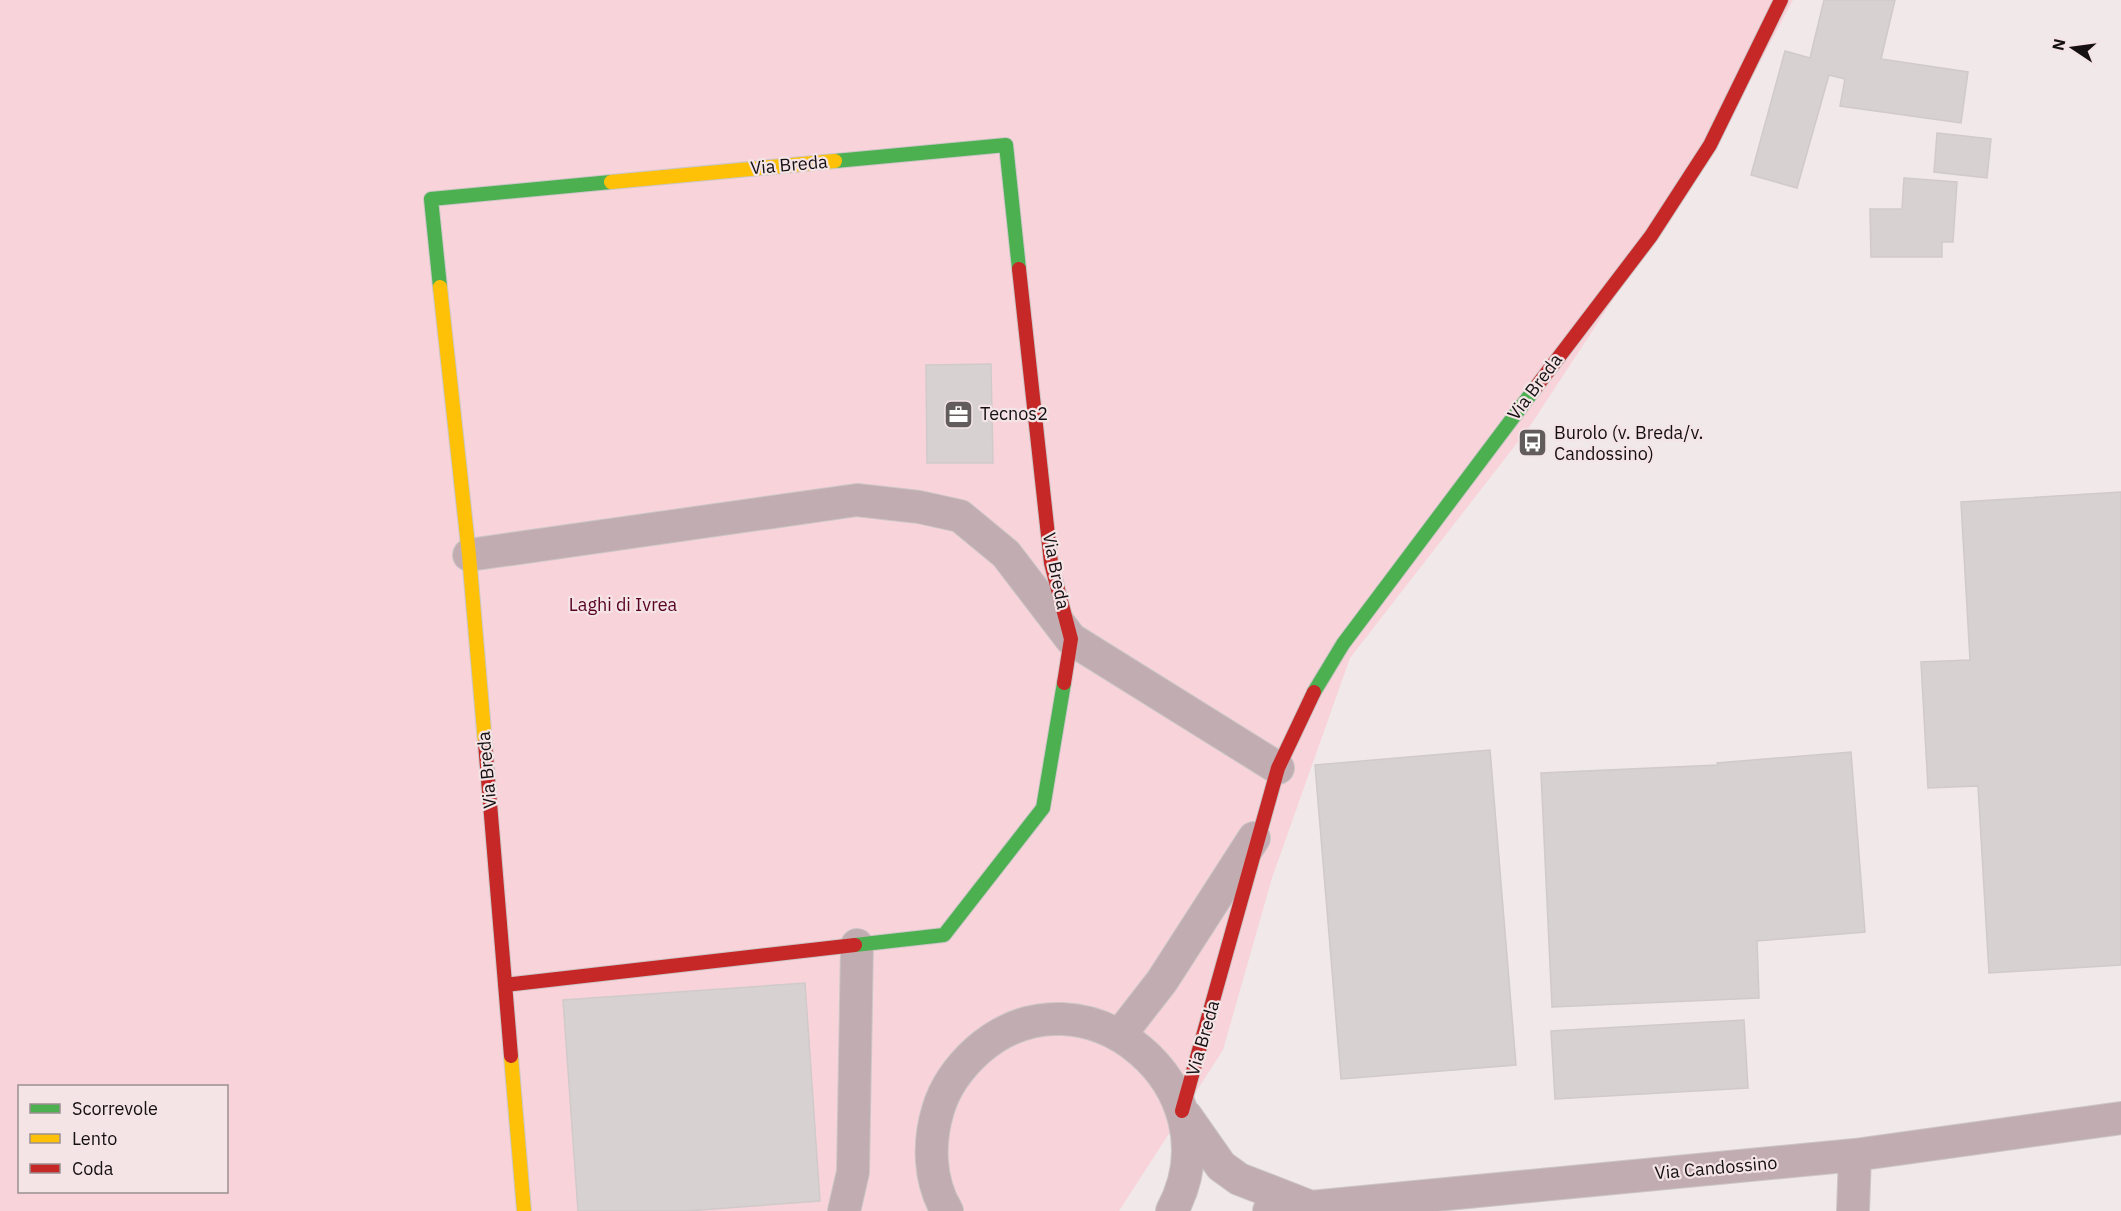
<svg xmlns="http://www.w3.org/2000/svg" width="2121" height="1211" viewBox="0 0 2121 1211" font-family="'IBM Plex Sans',sans-serif">
<style>
.green{fill:#f8d4da;fill-rule:evenodd}
.building{fill:#d8d1d2;stroke:#d0cacb;stroke-width:1.5}
.lines{fill:none;stroke-linecap:round;stroke-linejoin:round}
.street-casing{stroke:#ccc6c7;stroke-width:34}
.fast-casing{stroke:#ccc6c7;stroke-width:16}
.slow-casing{stroke:#ccc6c7;stroke-width:16}
.jam-casing{stroke:#ccc6c7;stroke-width:16}
.street{stroke:#c1adb1;stroke-width:32}
.fast{stroke:#4caf50;stroke-width:14}
.slow{stroke:#ffc107;stroke-width:14}
.jam{stroke:#c62828;stroke-width:14}
.labels{text-anchor:middle;stroke-width:4.5;stroke-linejoin:round;paint-order:stroke}
.street-label{font-size:18px;fill:#151011;stroke:#f4e4e6}
.poi-label{font-size:18px;fill:#151011;stroke:#f4e4e6;text-anchor:start}
.park-label{font-size:18px;fill:#590123;stroke:#f4e4e6}
</style>
<rect width="100%" height="100%" fill="#f0e8e9"/>
<!-- green -->
<path class="green" d="M0,0H1793L1720,137L1528,429L1350,658L1272,878L1223,1050L1119,1211H0ZM20,1086H226V1192H20Z"/>
<!-- building -->
<path class="building" d="M1824,0H1895L1881,59L1968,72L1961,123L1840,106L1845,79L1829,75L1797,188L1751,175L1785,51L1810,58Z
M1937,133L1991,139L1987,178L1934,172Z
M1904,178L1957,182L1953,242H1942V257H1871L1870,209H1902Z
M991,364L993,463H927L926,365Z
M2121,492V965L1989,973L1978,786L1928,788L1921,662L1970,660L1961,502Z
M1490,750L1516,1065L1341,1079L1315,765Z
M1851,752L1865,932L1757,941L1759,998L1552,1007L1541,773L1718,765L1717,763Z
M805,983L820,1201L687,1211H578L563,1000Z
M1744,1020L1748,1088L1555,1099L1551,1031Z"/>
<g class="lines">
<defs>
<path id="street" d="M469,555L857,500L919,507L960,516L1006,554L1071,639L1278,768
M1120,1035L1162,981L1254,838
M1186,1116L1221,1166L1239,1179L1306,1205
M844,1211L853,1172L857,945
M947,1211C929,1181 928,1143 938,1110C945,1086 959,1067 978,1050C1084,958 1238,1088 1172,1211
M1269,1211L1855,1155L2121,1118
M1853,1211L1855,1155"/>
<path id="fast" d="M835,161L1006,145L1019,269
M440,287L431,199L611,182
M1314,692L1343,644L1536,387
M855,945L944,935L1043,808L1064,683"/>
<path id="slow" d="M611,182L835,161
M440,287L469,555L485,743
M511,1056L524,1211"/>
<path id="jam" d="M1019,269L1051,563L1071,639L1064,683
M1536,387L1651,236L1710,145L1781,0
M485,743L511,1056
M505,985L855,945
M1182,1111L1278,768L1314,692"/>
</defs>
<!-- street casing -->
<use href="#street" class="street-casing"/>
<!-- fast casing -->
<use href="#fast" class="fast-casing"/>
<!-- slow casing -->
<use href="#slow" class="slow-casing"/>
<!-- jam casing -->
<use href="#jam" class="jam-casing"/>
<!-- street -->
<use href="#street" class="street"/>
<!-- fast -->
<use href="#fast" class="fast"/>
<!-- slow -->
<use href="#slow" class="slow"/>
<!-- jam -->
<use href="#jam" class="jam"/>
</g>
<!-- icons -->
<defs>
<symbol id="office-square" viewBox="-11 -11 22 22"><rect x="-9" y="-9" width="18" height="18" rx="4" fill="#625c5d" stroke="#f4e4e6"/><path d="M-6-3h4V-5.5h4V-3h4V5H-6ZM-1-4.5V-3h2v-1.5ZM-6 0V1H6V0Z" fill="#fff"/></symbol>
<symbol id="bus-square" viewBox="-11 -11 22 22"><rect x="-9" y="-9" width="18" height="18" rx="4" fill="#625c5d" stroke="#f4e4e6"/><path d="M-5-6H5V4H4V6H2V4H-2V6H-4V4H-5ZM-3.5-4V0h7V-4ZM-3.5 1.2v1.5H-2V1.2ZM2 1.2v1.5H3.5V1.2Z" fill="#fff"/></symbol>
</defs>
<g fill-rule="evenodd">
<use href="#office-square" x="942" y="398" width="33" height="33"/>
<use href="#bus-square" x="1516" y="426" width="33" height="33"/>
</g>
<g class="labels">
<!-- street labels -->
<g class="street-label">
<text transform="translate(789 165) rotate(-5)" y="6">Via Breda</text>
<text transform="translate(1535 387) rotate(-53)" y="6">Via Breda</text>
<text transform="translate(1056 571) rotate(79)" y="6">Via Breda</text>
<text transform="translate(487 770) rotate(-95)" y="6">Via Breda</text>
<text transform="translate(1203 1038) rotate(-74)" y="6">Via Breda</text>
<text transform="translate(1716 1168) rotate(-5)" y="6">Via Candossino</text>
</g>
<!-- poi labels -->
<g class="poi-label">
<text x="980" y="420">Tecnos2</text>
<text x="1554" y="439">Burolo (v. Breda/v.<tspan x="1554" dy="21">Candossino)</tspan></text>
</g>
<!-- park labels -->
<g class="park-label">
<text x="623" y="611">Laghi di Ivrea</text>
</g>
</g>
<!-- legend -->
<rect x="18" y="1085" width="210" height="108" fill="#f4e4e6" stroke="#9b8f91" stroke-width="1.5"/>
<rect x="30" y="1104" width="30" height="9" fill="#4caf50" stroke="#9b8f91" stroke-width="1.5"/>
<text x="72" y="1115" font-size="18" fill="#151011">Scorrevole</text>
<rect x="30" y="1134" width="30" height="9" fill="#ffc107" stroke="#9b8f91" stroke-width="1.5"/>
<text x="72" y="1145" font-size="18" fill="#151011">Lento</text>
<rect x="30" y="1164" width="30" height="9" fill="#c62828" stroke="#9b8f91" stroke-width="1.5"/>
<text x="72" y="1175" font-size="18" fill="#151011">Coda</text>
<!-- north arrow -->
<g transform="translate(2073 48) rotate(283)" stroke="#f4e4e6" stroke-width="4.5" paint-order="stroke">
<path d="M0-4.5L10 22L0 15L-10 22Z" fill="#151011"/>
<text y="-9" font-size="16" font-weight="bold" text-anchor="middle" fill="#151011">N</text>
</g>
</svg>
